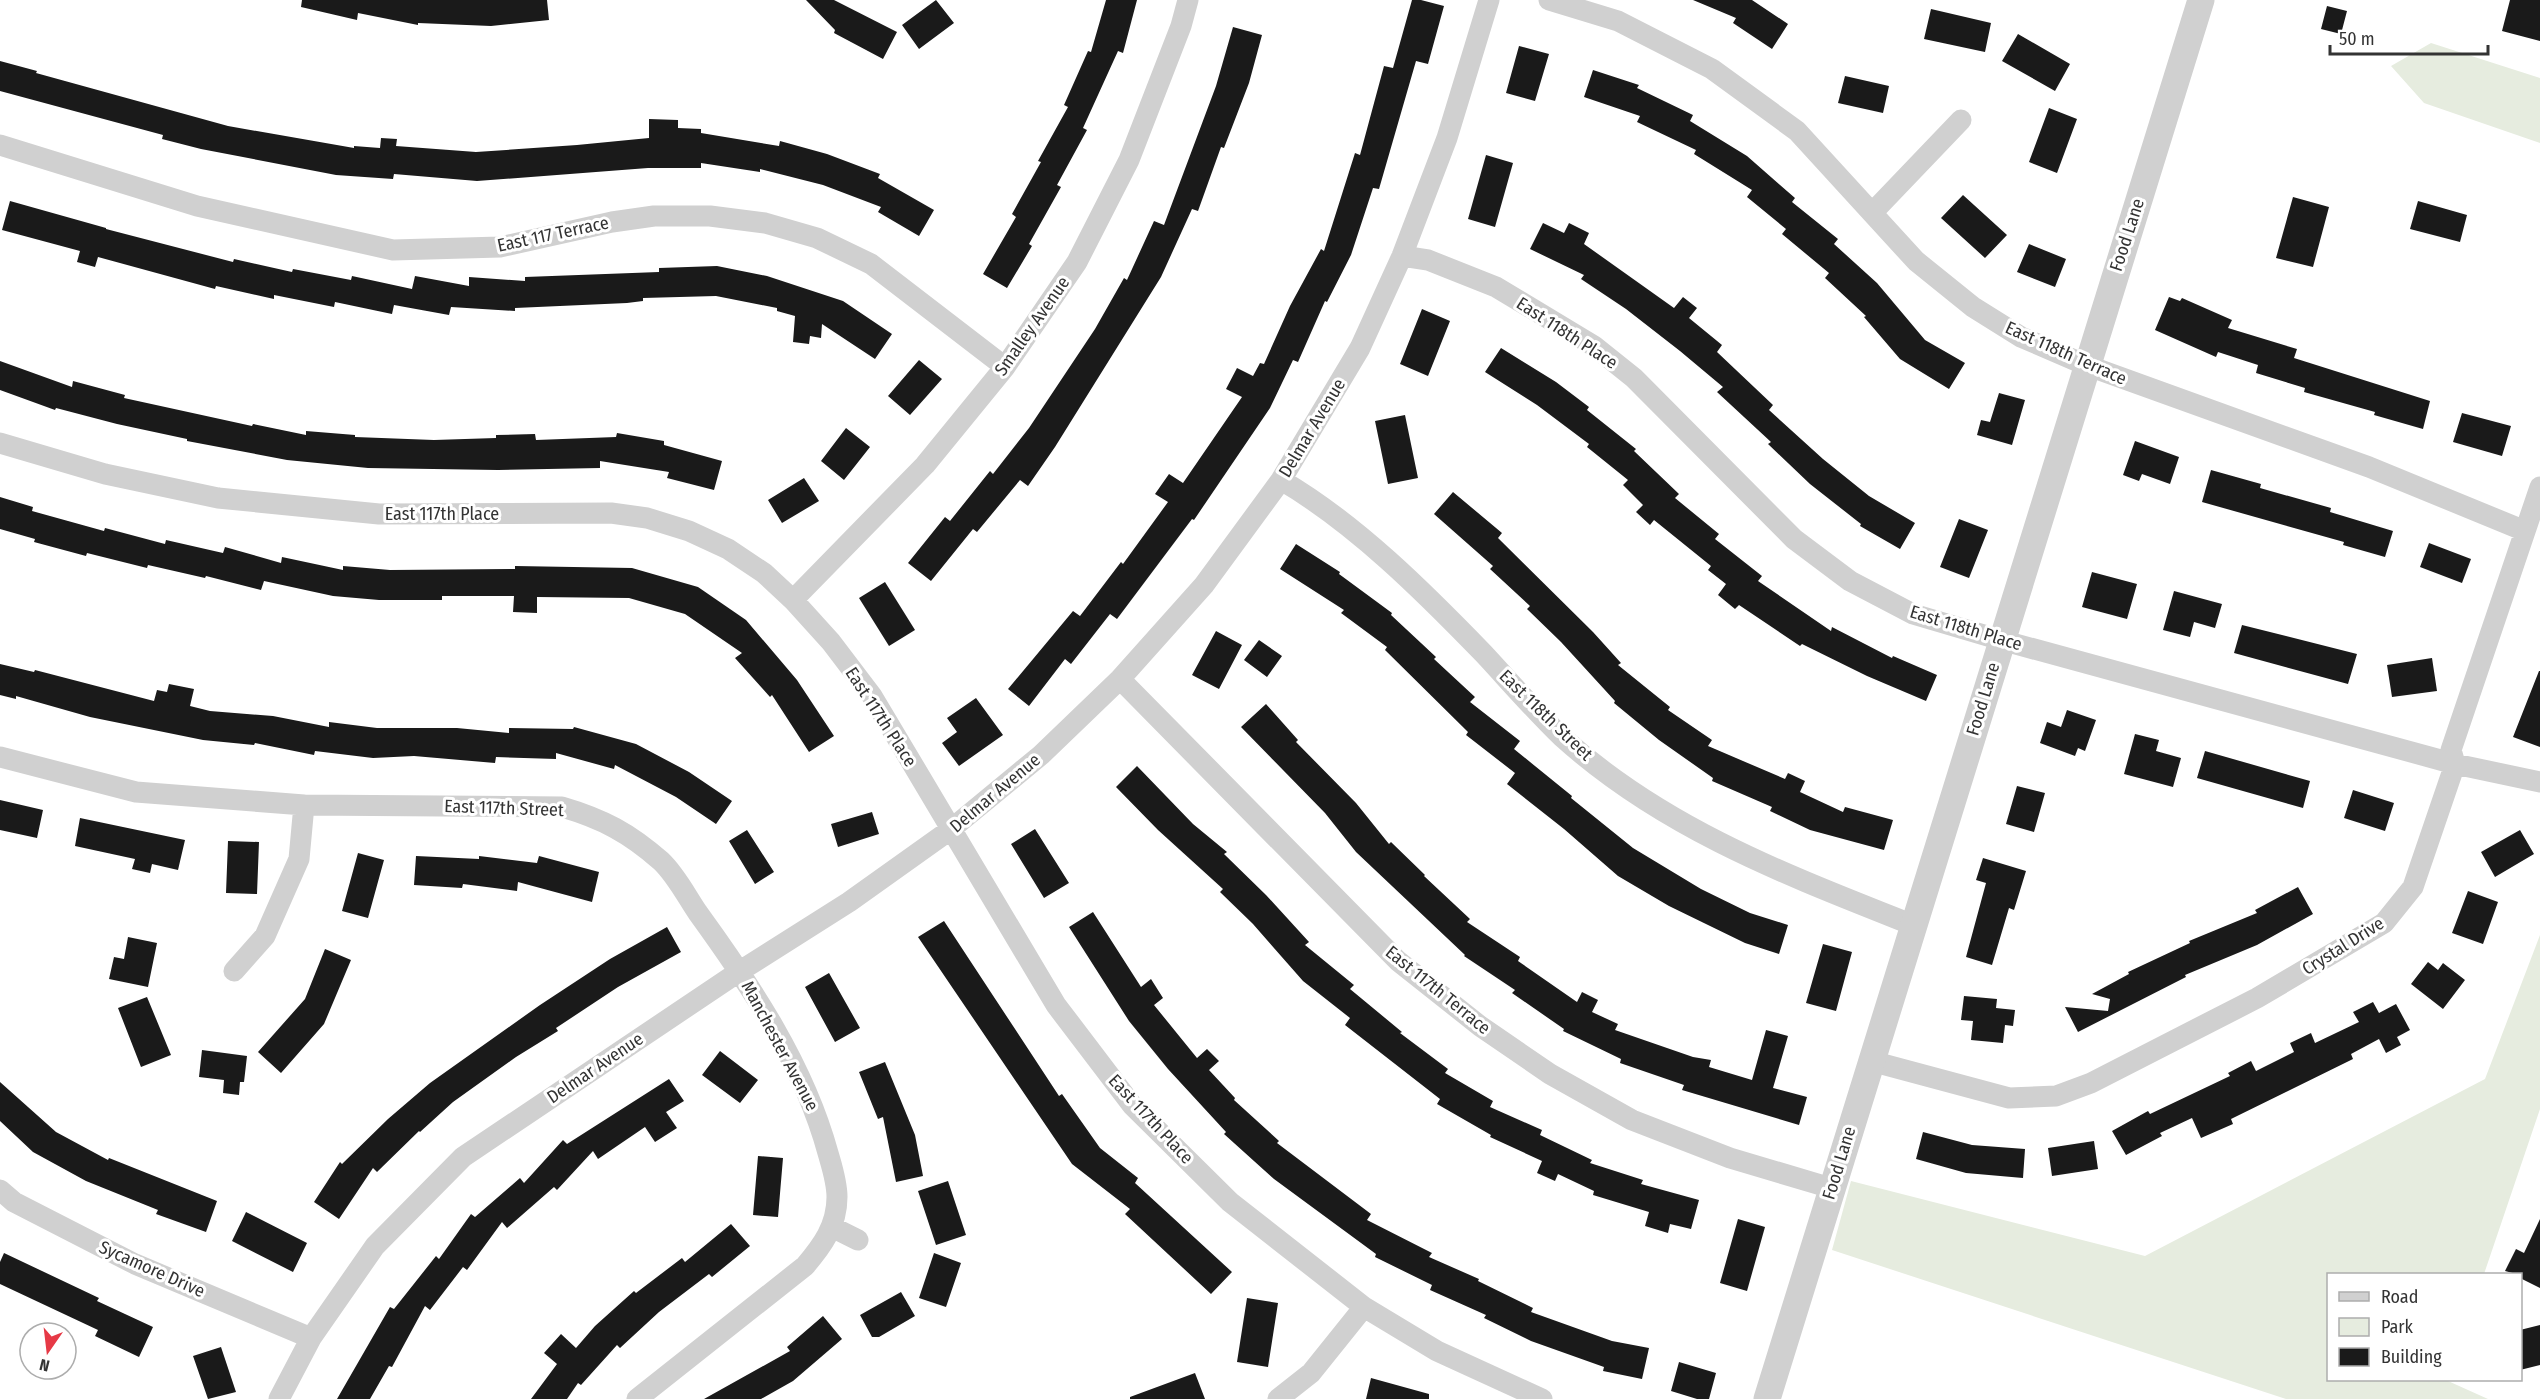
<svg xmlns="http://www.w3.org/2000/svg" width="2540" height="1399" viewBox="0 0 2540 1399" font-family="'Fira Sans Condensed',sans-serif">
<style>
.green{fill:#e6ecdf}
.building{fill:#1a1a1a}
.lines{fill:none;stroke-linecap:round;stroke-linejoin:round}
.minor{stroke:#d0d0d0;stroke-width:21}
.tertiary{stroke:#d0d0d0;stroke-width:27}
.labels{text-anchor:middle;stroke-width:6;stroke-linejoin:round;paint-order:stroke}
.street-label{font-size:18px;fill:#333;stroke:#fff}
</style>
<rect width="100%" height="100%" fill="#fff"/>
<!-- green -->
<path class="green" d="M2431,43L2540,78V143L2424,103L2391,66Z
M2540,935V1109L2484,1274H2328V1380H2448V1381L2488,1399H2286L1832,1250L1851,1181L2145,1256L2485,1079Z"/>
<!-- building -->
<path class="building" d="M302,0H547L549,20L491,26L418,23V25L358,13L357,20L301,7Z
M806,0H834L897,32L883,59L834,33L835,30Z
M936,0L954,23L919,49L902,25Z
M1106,0H1137L1123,53L1118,51L1083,128L1087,130L1057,185L1061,187L1029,244L1032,246L1007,288L983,274L1016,217L1012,214L1041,162L1038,161L1068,107L1064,105L1088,51L1091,52Z
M1412,0H1421L1444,6L1428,64L1416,61L1379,189L1373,188L1351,255L1327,302L1325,301L1298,362L1293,360L1270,408L1194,520L1192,519L1117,619L1110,614L1071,664L1065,659L1029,706L1008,689L1073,611L1080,616L1121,562L1123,564L1168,502L1155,494L1169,474L1183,483L1242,397L1226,389L1237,368L1253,376L1260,363L1264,364L1290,306L1321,249L1324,251L1355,153L1360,155L1384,66L1393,68Z
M1693,0H1752L1788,24L1772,49L1733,23L1736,18Z
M2510,0H2540V41L2502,31Z
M2327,6L2347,11L2341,34L2321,29Z
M1931,9L1991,23L1985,52L1924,39Z
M1233,27L1262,35L1249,83L1224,148L1221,147L1198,211L1192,209L1161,277L1055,447L1028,486L1020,480L977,532L973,529L931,581L908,563L945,517L950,521L990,471L993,474L1029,428L1095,329L1124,278L1127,280L1154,221L1164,225L1216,86Z
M2018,34L2070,64L2055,91L2002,61Z
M1519,46L1549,54L1535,101L1506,93Z
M0,61L37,71L36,73L228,126L354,148V146L380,148L381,138L397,139L396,146L476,152L577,145L649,138V119L678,120V128L701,129V133L779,146L780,141L827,154L880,174L878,178L934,210L919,236L878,212L881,207L823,185L760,169V172L701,163V168H648L477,181L394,174L393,179L336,175L201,149L162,139L163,135L0,91Z
M1593,70L1639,85L1637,88L1693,115L1690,121L1747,156L1795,198L1792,202L1838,239L1834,244L1877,283L1925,340L1965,363L1949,389L1900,359L1864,317L1866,316L1825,278L1829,273L1782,234L1786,229L1747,197L1752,190L1694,154L1696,150L1637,122L1640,116L1584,97Z
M1845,76L1889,86L1883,113L1838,103Z
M2049,108L2077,119L2057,173L2029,162Z
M1486,155L1513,163L1495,227L1468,219Z
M1963,195L2007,235L1985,258L1941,218Z
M2293,197L2329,207L2313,267L2276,258Z
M10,201L106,228V229L233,262L234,259L292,272L293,269L351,280L352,276L412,289L415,276L469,286V277L525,281V277L659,272V268L717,266L767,276L843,301L892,334L875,359L822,324L821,338L810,336L809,344L793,342L795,316L777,311V308L716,296L643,298V301L627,303L515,308V311L451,307L449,315L394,305L392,314L335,302L334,307L274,295V299L216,286L215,289L98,257L95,267L77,262L80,251L2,230Z
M2418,201L2467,215L2460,242L2410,229Z
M1543,223L1564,233L1569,223L1589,233L1584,244L1674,308L1683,297L1697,308L1689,318L1722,345L1717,352L1773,405L1769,410L1823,459L1869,496L1915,523L1900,549L1860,526L1861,524L1810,484L1768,444L1771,442L1717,392L1723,387L1680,351L1626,309L1581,279L1584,275L1530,249Z
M2029,244L2066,259L2055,287L2017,272Z
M2169,297L2180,301L2182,298L2232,320L2228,328L2297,349L2294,358L2430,401L2423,429L2374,415L2375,412L2304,392L2305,388L2256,373L2258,365L2218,352L2216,357L2155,330Z
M1422,309L1450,321L1428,376L1400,364Z
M1501,348L1556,382L1589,407L1587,410L1636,449L1634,451L1679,494L1675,498L1719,534L1715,539L1762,576L1758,581L1831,631L1832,627L1892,658L1893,656L1937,675L1926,701L1867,676L1802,644L1800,646L1739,605L1735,609L1718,595L1726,584L1708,570L1711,566L1654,520L1650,525L1636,512L1643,505L1623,485L1628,480L1587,447L1589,444L1537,405L1485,372Z
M919,360L942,379L910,415L888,396Z
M0,361L72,387L73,381L125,395L124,398L252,426L253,424L306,435V431L355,435V437L434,440L496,438V435L535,434L536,440L616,437L617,433L664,441V445L722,461L714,490L667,478L669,472L600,461V468L498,470L368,468L287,460L187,441V439L117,424L56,408L55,410L0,390Z
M1999,393L2025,400L2012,445L1977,435L1981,420L1990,422Z
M2462,413L2511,426L2502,456L2453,442Z
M1405,415L1418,478L1388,484L1375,421Z
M846,428L870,447L844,480L821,461Z
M2135,441L2179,457L2170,484L2142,474L2139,481L2123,475Z
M2211,470L2261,484L2260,488L2331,508L2330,512L2393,531L2385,557L2343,545L2344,542L2202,502Z
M804,478L819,501L782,523L768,500Z
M1453,492L1502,533L1498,538L1593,632L1621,663L1618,665L1670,707L1668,710L1712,740L1708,746L1785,779L1788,773L1805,781L1800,792L1843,812L1845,807L1893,820L1884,850L1810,830L1770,811L1772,807L1712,781L1713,778L1659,740L1614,703L1615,701L1561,642L1527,609L1530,606L1490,569L1493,566L1434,514Z
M0,497L33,507L32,511L104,531L105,528L165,544L166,540L223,553L225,547L281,563L282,557L343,570V566L390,570L515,569V566L632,568L698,587L746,620L797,680L834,736L809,752L772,695L770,697L735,658L742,653L685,614L629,598L537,597V613L513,612L514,596H442V600H379L333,596L264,581L261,590L206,576L205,578L148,565L147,568L87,553L86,556L34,542L35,539L0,529Z
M1959,519L1988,530L1969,578L1940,567Z
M2429,543L2471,559L2462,583L2420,567Z
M1296,544L1340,572L1339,574L1392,613L1391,615L1436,657L1434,659L1475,697L1470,702L1520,741L1514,749L1572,796L1571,798L1633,848L1701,889L1750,913L1788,925L1779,954L1745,943L1669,906L1618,876L1564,829L1507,784L1515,773L1466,735L1468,732L1385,650L1387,647L1341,613L1344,610L1280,569Z
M2092,572L2137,584L2127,619L2082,607Z
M885,582L915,630L889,646L859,598Z
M2174,591L2222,604L2215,628L2194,622L2190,637L2163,630Z
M2242,625L2357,654L2348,684L2234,653Z
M1216,631L1242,645L1219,689L1192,675Z
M1259,640L1282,656L1267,677L1244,660Z
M2432,658L2437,691L2392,697L2387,665Z
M0,664L34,672L35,670L154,701L157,690L167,692L169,684L194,689L190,706L210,711L273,716L329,727V722L377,728H457L509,733V728L573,729L574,727L636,744L689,772L732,801L716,824L676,797L615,765L614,769L556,753V759L496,757L495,763L414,756L373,758L315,751L314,755L255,743L254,745L203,740L90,717L16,696V699L0,695Z
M2539,671H2540V747L2513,737Z
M976,698L1003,735L959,766L942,743L957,732L947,718Z
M1266,704L1298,740L1296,742L1356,803L1389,844L1391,842L1425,875L1424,876L1470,919L1467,922L1520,957L1518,961L1577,1002L1582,992L1598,1000L1592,1012L1618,1024L1615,1030L1693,1057L1711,1060L1709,1067L1752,1080L1766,1030L1788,1036L1773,1088L1807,1097L1799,1125L1682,1090L1684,1085L1620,1063L1621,1059L1563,1031L1564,1029L1512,993L1515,990L1464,956L1465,955L1356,852L1325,813L1241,727Z
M2067,710L2096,720L2085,751L2078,748L2075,756L2040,743L2047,722L2061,727Z
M2135,734L2159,740L2156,751L2181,758L2173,787L2124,774Z
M2205,751L2310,781L2303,808L2197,778Z
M1137,766L1193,824L1227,852L1224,854L1266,895L1309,942L1305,945L1354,985L1350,989L1402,1032L1400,1033L1448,1069L1445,1073L1493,1101L1490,1107L1542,1130L1540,1135L1592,1160L1590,1163L1643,1180L1641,1184L1699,1200L1691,1229L1670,1224L1668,1233L1645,1226L1649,1212L1593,1195L1594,1191L1558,1174L1555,1181L1537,1173L1542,1161L1490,1137L1491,1135L1437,1104L1440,1099L1345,1025L1350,1018L1303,981L1253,924L1220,892L1223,889L1158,830L1116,787Z
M2017,786L2045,793L2034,832L2006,824Z
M2353,790L2394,803L2385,831L2344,818Z
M0,800L43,810L37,838L0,830Z
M872,812L879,834L838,847L831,824Z
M80,818L185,840L178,870L152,864L150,873L132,869L135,859L75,846Z
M1035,829L1069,883L1044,898L1011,844Z
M747,830L774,872L755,884L729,841Z
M2520,830L2534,854L2495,877L2481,852Z
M228,841L259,842L257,894L226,893Z
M358,853L384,860L368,918L342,911Z
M416,856L479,859V856L537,863L539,856L599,872L592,902L518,882L517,891L463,884L462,888L414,885Z
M1983,858L2026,871L2014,910L2009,908L1992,965L1966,957L1986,883L1976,880Z
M2298,887L2313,914L2257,945L2185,975L2186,977L2078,1032L2065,1007L2108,1011L2110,999L2092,994L2129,974L2128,972L2190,943L2189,941L2257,913L2255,910Z
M2468,891L2498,902L2483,944L2452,933Z
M1093,912L1141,987L1151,979L1163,998L1154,1005L1197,1058L1207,1049L1219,1061L1209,1070L1235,1098L1234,1100L1279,1141L1277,1143L1371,1214L1367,1220L1432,1253L1429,1257L1479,1279L1478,1281L1533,1308L1531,1312L1612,1341L1649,1348L1642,1379L1603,1371L1604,1367L1531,1341L1484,1318L1486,1315L1430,1290L1432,1285L1375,1257L1376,1254L1274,1179L1224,1134L1226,1132L1168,1069L1129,1021L1069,927Z
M944,921L1059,1096L1062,1094L1100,1148L1138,1178L1135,1183L1232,1272L1211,1294L1125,1214L1130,1209L1072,1164L918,937Z
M667,927L681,952L618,987L556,1028L558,1031L516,1057L453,1102L420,1132L419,1131L377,1172L373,1168L339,1219L314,1202L340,1162L342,1164L388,1119L430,1083L540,1005L610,959Z
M128,937L157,943L148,987L109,979L114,957L124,959Z
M1823,944L1852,952L1836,1011L1806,1003Z
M325,949L351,960L324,1024L281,1073L258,1052L305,999Z
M2428,962L2438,970L2443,963L2465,980L2443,1009L2411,984Z
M829,973L860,1028L835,1042L805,987Z
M1964,996L1997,999L1996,1008L2015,1010L2013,1026L2005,1025L2003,1043L1971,1040L1973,1021L1961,1020Z
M147,997L171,1055L141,1067L118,1008Z
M2373,1002L2379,1013L2396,1004L2410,1030L2397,1037L2401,1045L2386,1053L2379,1039L2351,1054L2353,1059L2231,1119L2233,1124L2201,1138L2192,1118L2160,1133L2162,1136L2126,1155L2112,1131L2148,1111L2150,1114L2230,1076L2228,1073L2251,1061L2256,1071L2294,1052L2290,1043L2311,1033L2315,1043L2359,1022L2353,1012Z
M202,1050L247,1056L244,1082H240L239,1095L223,1093L224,1080L199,1077Z
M720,1051L758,1080L740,1103L702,1075Z
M885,1062L915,1135L923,1176L896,1182L883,1117L878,1119L859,1072Z
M669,1079L684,1101L666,1112L677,1128L655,1142L645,1127L598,1159L593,1151L557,1190L554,1187L507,1228L502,1222L467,1270L463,1267L430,1310L425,1306L392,1367L389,1366L370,1399H337L390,1307L394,1309L436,1256L439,1259L471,1214L475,1217L520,1178L524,1183L563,1140L567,1144Z
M0,1082L56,1132L108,1160L109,1158L217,1201L206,1232L156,1214L158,1210L86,1181L33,1152L0,1121Z
M1923,1132L1972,1145L2025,1149L2023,1178L1966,1173L1916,1159Z
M2094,1141L2098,1169L2052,1176L2048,1148Z
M758,1156L783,1158L778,1217L753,1215Z
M948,1181L966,1235L936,1245L918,1191Z
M246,1212L307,1243L293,1272L232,1241Z
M1738,1219L1765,1227L1747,1291L1720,1283Z
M2540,1219V1288L2520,1278V1275L2505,1271L2516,1249L2524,1253Z
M731,1224L750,1246L712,1277L709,1274L659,1312L620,1348L617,1345L581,1385L578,1383L567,1399H531L557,1364L544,1353L561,1334L576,1348L595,1326L634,1291L636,1293L682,1258L685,1262Z
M4,1253L99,1298L97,1301L153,1327L139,1357L95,1336L98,1330L0,1284V1262Z
M934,1253L961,1263L946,1307L919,1298Z
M901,1292L915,1316L879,1337H872L860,1315Z
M1247,1298L1278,1303L1268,1367L1237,1362Z
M823,1316L842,1339L793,1381L761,1399H704L790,1351L787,1347Z
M2540,1325V1365L2520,1370V1330Z
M221,1347L236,1392L208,1399L193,1356Z
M1679,1362L1716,1373L1709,1399H1697L1671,1391Z
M1195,1373L1205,1399H1130V1397Z
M1371,1378L1429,1394V1399H1366Z"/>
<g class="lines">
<!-- minor -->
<path class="minor" d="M1549,0L1618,21L1712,69L1797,131L1916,261L1973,307L2021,337L2086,365L2369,467L2525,531
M0,145L197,206L393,250L500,247L612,222L654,216H710L765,223L817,238L871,264L1005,367
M1872,213L1961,120
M1402,256L1428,260L1496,287L1594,346L1634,378L1794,539L1850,581L1913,614L2001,640L2455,764L2540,782
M0,443L105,474L218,498L379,514L611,513L647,518L689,531L728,549L764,573L793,600L831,642L872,696L1056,1005L1132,1105L1230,1202L1364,1307L1437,1351L1542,1399
M1281,480C1355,523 1424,592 1484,654C1510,682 1535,711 1562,737C1664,829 1787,875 1913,925
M793,600L925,465L1005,367L1077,262L1129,160L1181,26L1188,0
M1120,679L1398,961L1480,1026L1550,1074L1632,1120L1730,1158L1831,1188
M0,757L136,792L304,805L562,807C603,819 629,833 661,861C676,875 687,897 698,913C751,986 804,1065 828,1153C832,1167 837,1182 837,1197C837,1226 822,1246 805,1266L637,1399
M234,971L265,936L299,859L304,805
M1871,1061L2009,1098L2056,1096L2091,1083L2257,998L2384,923L2413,887L2455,764L2451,750L2540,487
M0,1190L14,1202L135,1264L311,1338
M832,1227L858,1240
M279,1399L311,1338L375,1246L463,1157L740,971L849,902L950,830L1041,755L1120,679L1204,585L1281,480L1360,348L1402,256L1447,138L1489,0
M1278,1399L1311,1373L1364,1307"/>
<!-- tertiary -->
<path class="tertiary" d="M1767,1399L2201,0"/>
</g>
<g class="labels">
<!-- street labels -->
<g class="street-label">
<text transform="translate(553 234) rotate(-12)" y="6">East 117 Terrace</text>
<text transform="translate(2127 235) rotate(-72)" y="6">Food Lane</text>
<text transform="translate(1032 326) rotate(-55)" y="6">Smalley Avenue</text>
<text transform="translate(1567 333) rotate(33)" y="6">East 118th Place</text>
<text transform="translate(2066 353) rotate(24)" y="6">East 118th Terrace</text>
<text transform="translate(1312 428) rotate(-59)" y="6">Delmar Avenue</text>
<text x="442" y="520">East 117th Place</text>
<text transform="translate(1966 628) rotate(17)" y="6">East 118th Place</text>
<text transform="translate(1983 699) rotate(-73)" y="6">Food Lane</text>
<text transform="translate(1546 715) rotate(44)" y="6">East 118th Street</text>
<text transform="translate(881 717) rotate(57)" y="6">East 117th Place</text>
<text transform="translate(995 793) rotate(-40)" y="6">Delmar Avenue</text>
<text transform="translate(504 808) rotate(2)" y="6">East 117th Street</text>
<text transform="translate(2343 946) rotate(-32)" y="6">Crystal Drive</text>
<text transform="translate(1438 990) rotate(39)" y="6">East 117th Terrace</text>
<text transform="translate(780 1046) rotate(62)" y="6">Manchester Avenue</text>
<text transform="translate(595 1068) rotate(-34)" y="6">Delmar Avenue</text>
<text transform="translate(1151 1119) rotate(47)" y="6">East 117th Place</text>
<text transform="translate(1839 1163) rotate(-73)" y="6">Food Lane</text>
<text transform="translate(152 1269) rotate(24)" y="6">Sycamore Drive</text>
</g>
</g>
<!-- legend -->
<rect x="2327" y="1273" width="195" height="108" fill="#ffffff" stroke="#adadad" stroke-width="1.5"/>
<rect x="2339" y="1292" width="30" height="9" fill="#d0d0d0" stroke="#adadad" stroke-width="1.5"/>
<text x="2381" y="1303" font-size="18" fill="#333333">Road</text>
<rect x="2339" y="1318" width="30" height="18" fill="#e6ecdf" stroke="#adadad" stroke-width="1.5"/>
<text x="2381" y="1333" font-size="18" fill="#333333">Park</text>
<rect x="2339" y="1348" width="30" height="18" fill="#1a1a1a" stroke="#adadad" stroke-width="1.5"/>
<text x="2381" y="1363" font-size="18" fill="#333333">Building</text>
<!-- north arrow -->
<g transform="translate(48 1351) rotate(194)"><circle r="28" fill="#ffffff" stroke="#adadad" stroke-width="1.5"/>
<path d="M0-4.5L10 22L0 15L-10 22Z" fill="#e63946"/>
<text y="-9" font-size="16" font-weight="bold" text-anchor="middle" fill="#333333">N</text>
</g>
<!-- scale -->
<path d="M2330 45v9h158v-9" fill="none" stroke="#333333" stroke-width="3"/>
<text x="2339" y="45" font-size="18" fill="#333333" stroke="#ffffff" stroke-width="4.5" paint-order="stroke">50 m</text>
</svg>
